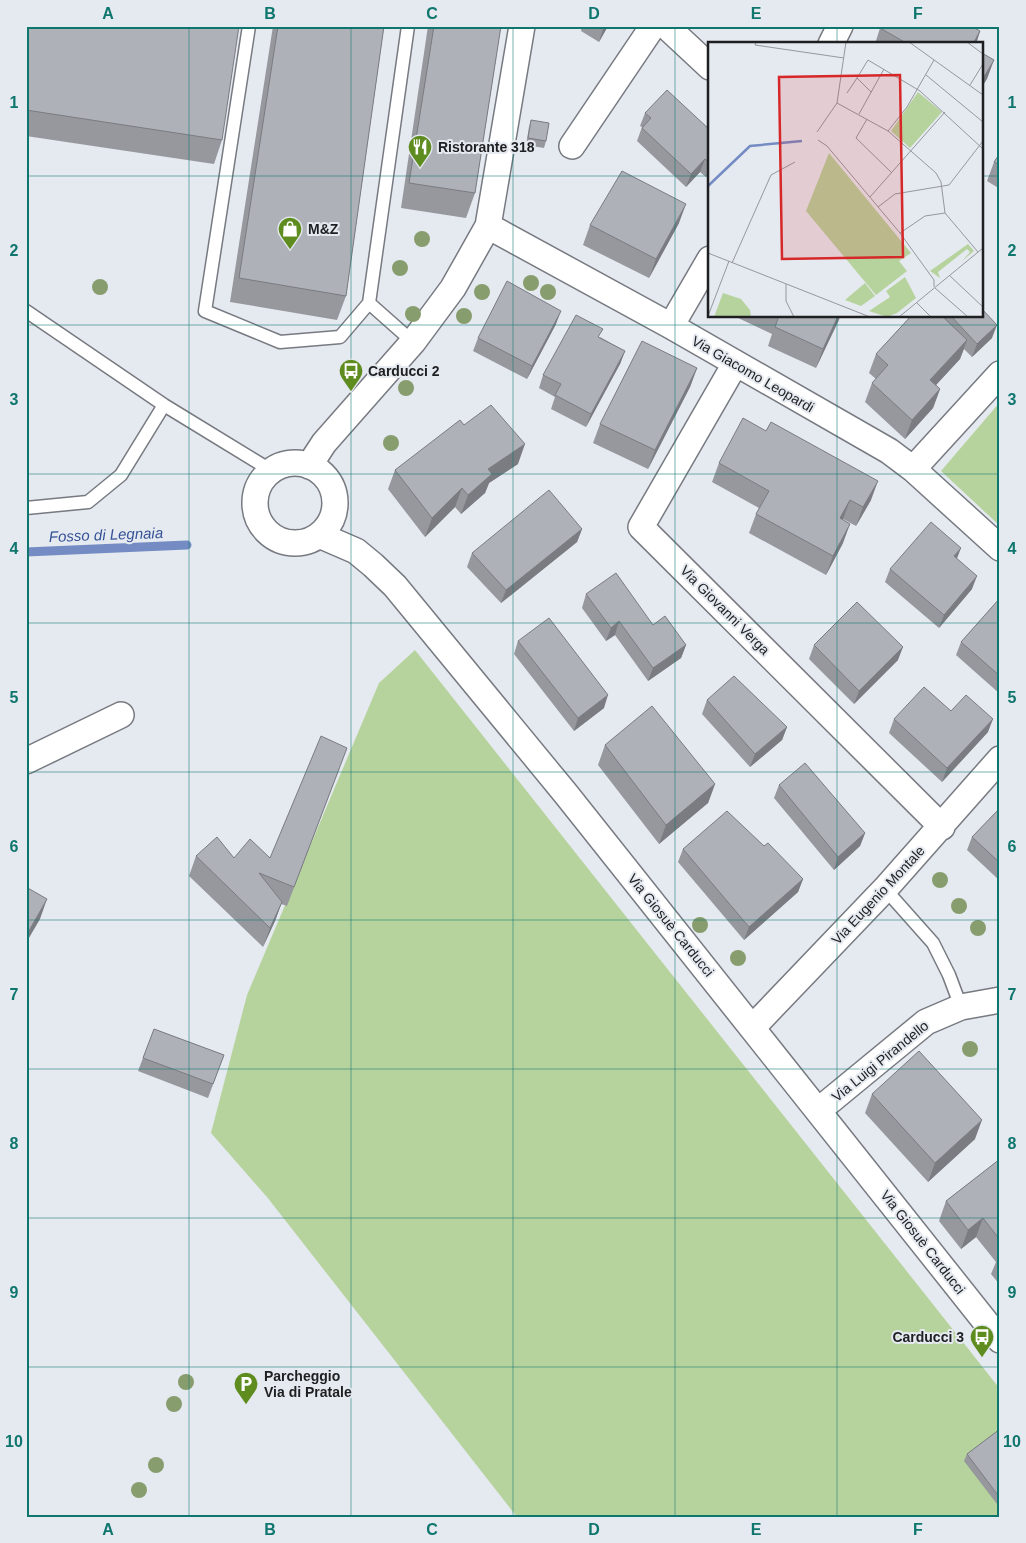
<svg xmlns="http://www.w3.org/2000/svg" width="1026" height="1543" viewBox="0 0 1026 1543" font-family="Helvetica,sans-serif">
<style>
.green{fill:#b7d39d}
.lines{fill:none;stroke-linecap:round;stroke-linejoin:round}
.stream{stroke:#748cc3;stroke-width:9}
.service-casing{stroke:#777a80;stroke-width:15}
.minor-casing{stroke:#777a80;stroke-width:28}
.service{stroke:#fff;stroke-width:12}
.minor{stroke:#fff;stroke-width:25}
.tree{fill:#889d6e}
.wall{fill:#96989e}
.shaded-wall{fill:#7a7c81}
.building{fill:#aeb1b8;stroke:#7a7c81}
.grid{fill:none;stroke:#0f766e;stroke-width:1;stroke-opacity:0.55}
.labels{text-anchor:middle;stroke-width:4;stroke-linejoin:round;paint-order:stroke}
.poi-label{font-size:14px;font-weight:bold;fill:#1d1f21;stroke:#e5e9f0;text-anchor:start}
.street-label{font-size:14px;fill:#1d1f21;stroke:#e5e9f0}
.water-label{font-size:15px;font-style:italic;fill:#355296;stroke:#e5e9f0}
.inset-river{fill:none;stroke:#748cc3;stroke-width:2.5}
.inset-road{fill:none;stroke:#95989d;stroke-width:1}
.view{fill:#d62828;fill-opacity:0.15;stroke:#d62828;stroke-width:2.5}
.inset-edge{fill:none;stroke:#1d1f21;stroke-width:2.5}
.neatline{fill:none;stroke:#0f766e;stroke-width:2}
.grid-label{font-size:16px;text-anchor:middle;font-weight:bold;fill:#0f766e}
</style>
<rect width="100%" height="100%" fill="#e5e9f0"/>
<!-- green -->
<path class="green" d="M1000,402V526L941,471Z
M415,650L1000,1389V1517H517L267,1197L211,1133L247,995L379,683Z"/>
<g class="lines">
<!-- stream -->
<path class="stream" d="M26,552L187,545"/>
<defs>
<path id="service" d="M249,26L205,311L280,342L340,337L369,303L408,26
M369,303L413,342
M26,311L164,405L272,471
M26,508L88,502L121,475L164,405
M885,889L933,943L949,975L961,1007"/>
<path id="minor" d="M666,26L710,67
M831,44L840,26
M572,146L653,26
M488,226L671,326L889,451L913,469L1000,548
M671,326L710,259
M735,364L641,527L942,827
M255 503a40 40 0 1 1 80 0a40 40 0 1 1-80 0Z
M309,466L324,443L413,342L453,288L488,226L522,26
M913,469L1000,374
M319,535L356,551L373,565L395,586L566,794L1000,1340
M26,761L121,715
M753,1027L885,889L1000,759
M819,1110L926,1022L961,1007L1000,1000"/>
</defs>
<!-- service casing -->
<use href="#service" class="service-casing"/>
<!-- minor casing -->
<use href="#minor" class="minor-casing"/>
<!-- service -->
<use href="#service" class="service"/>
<!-- minor -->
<use href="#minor" class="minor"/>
</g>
<!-- trees -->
<g class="tree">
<circle cx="422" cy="239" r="8"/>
<circle cx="400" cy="268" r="8"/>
<circle cx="531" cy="283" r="8"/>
<circle cx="100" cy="287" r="8"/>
<circle cx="482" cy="292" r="8"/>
<circle cx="548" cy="292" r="8"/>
<circle cx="413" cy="314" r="8"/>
<circle cx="464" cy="316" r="8"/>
<circle cx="406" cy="388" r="8"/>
<circle cx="391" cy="443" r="8"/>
<circle cx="940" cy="880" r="8"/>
<circle cx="959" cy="906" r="8"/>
<circle cx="700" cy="925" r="8"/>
<circle cx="978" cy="928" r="8"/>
<circle cx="738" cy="958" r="8"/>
<circle cx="970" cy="1049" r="8"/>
<circle cx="186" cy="1382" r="8"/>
<circle cx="174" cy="1404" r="8"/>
<circle cx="156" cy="1465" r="8"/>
<circle cx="139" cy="1490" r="8"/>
</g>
<!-- wall -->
<path class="wall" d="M26,26L222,140L214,164L26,136Z
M273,26H384L346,296L337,320L230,302Z
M428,26H501L475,193L466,218L401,208Z
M582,26H608L599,42L581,31Z
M880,28L980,31L976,44H875Z
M645,113L710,130V173L706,177L700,172L686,187L637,141L642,127L640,126Z
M531,120L546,141L544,148L526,145L529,127Z
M1000,153V189L987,181L994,162Z
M679,223L649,278L583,245L590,225Z
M734,316H840L816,368L768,346L772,334Z
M911,316H982L992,338L972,357L964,349L960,359L936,385L940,389L933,408L905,439L865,402L872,383L876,379L869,373L876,354Z
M556,324L527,379L473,351L478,338Z
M600,337L625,351L620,364L586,427L551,409L555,397L539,388L543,375Z
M697,368L690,387L648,469L593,443L600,424Z
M464,425L518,464L489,483L485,493L461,514L455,507L425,537L388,489L395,470Z
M719,463L871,500L856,526L843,519V543L826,575L749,533L756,514L759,508L712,482Z
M582,529L577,542L501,603L467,567L472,553Z
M957,559L972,589L939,628L885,582L890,569Z
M586,594L653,625L686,645L681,658L648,681L615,635L606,641L582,608Z
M1000,598V694L956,655L961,642Z
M518,641L604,708L574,731L514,654Z
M814,645L898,660L854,704L809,659Z
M707,700L787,727L782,740L750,767L702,714Z
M951,711L988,732L942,782L889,733L894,719Z
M605,745L715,784L708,803L659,844L598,765Z
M340,767L287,906L281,904L275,921L263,947L189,876L196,856L234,858H270Z
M779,785L865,833L860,846L834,870L774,798Z
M1000,808V881L967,850L972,837Z
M764,846L803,879L798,892L744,940L678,862L683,849Z
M154,1029L224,1055L208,1098L138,1071Z
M872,1094L975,1139L928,1182L865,1113Z
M1000,1159V1285L991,1274L996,1262L976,1237L961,1249L939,1221L946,1201Z
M1000,1429V1508L964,1461L967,1454Z"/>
<!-- shaded-wall -->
<path class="shaded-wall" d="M604,26H608L599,42Z
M980,31L976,44H973Z
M994,60L987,79L982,87V80Z
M705,159L700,172L686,187L691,174Z
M710,166V173L706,177Z
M686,204L679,223L649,278L656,259Z
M561,311L556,324L527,379L532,366Z
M838,316H840L839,320L816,368L823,349Z
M997,325L992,338L972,357L977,344Z
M967,340L960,359L923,399L930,380Z
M625,351L620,364L586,427L591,414Z
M697,368L690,387L648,469L655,450Z
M940,389L933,408L905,439L912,420Z
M525,444L518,464L489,483L485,493L461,514L468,495L488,469Z
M878,481L871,500L856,526L863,507Z
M462,488L455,507L425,537L432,518Z
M850,500L843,519L833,537L840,518Z
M850,524L843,543L826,575L833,556Z
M582,529L577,542L501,603L506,590Z
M961,548L956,561L954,556Z
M977,576L972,589L939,628L944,615Z
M619,621L615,635L606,641L611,628Z
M686,645L681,658L648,681L653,668Z
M903,647L898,660L854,704L859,691Z
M608,695L604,708L574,731L578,718Z
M993,719L988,732L942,782L947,768Z
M787,727L782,740L750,767L755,754Z
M715,784L708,803L659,844L666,825Z
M865,833L860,846L834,870L838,857Z
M803,879L798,892L744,940L749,927Z
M47,899L40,919L26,943V936Z
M282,902L275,921L263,947L270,928Z
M982,1120L975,1139L928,1182L935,1163Z
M983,1218L976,1237L961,1249L968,1230Z"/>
<!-- building -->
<path class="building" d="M26,26H239L222,140L26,110Z
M278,26H384L346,296L239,278Z
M434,26H501L475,193L409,183Z
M881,26H971L980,31L973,44H908L880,28Z
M982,53L994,60L982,80Z
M667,90L710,130V163L705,159L691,174L642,128L651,118L645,113Z
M531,120L549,123L546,141L528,138Z
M1000,153V165L994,162Z
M622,171L686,204L656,259L590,225Z
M507,281L561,311L532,366L478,338Z
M982,309L997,325L977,344L951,316H982Z
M576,315L603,329L598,337L625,351L591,414L555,395L561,384L543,375Z
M779,316H838L823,349L775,327Z
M911,316H942L967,340L930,380L940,389L912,420L872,383L888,365L876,354Z
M642,341L697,368L655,450L600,424Z
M491,405L525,444L488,469L492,474L468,495L462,488L432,518L395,470L460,420L464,425Z
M743,418L766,431L771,422L878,481L863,507L850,500L840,518L850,524L833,556L756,514L769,491L719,463Z
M549,490L582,529L506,590L472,553Z
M931,522L961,548L954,556L977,576L944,615L890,569Z
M616,573L653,625L665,616L686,645L653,668L619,621L611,628L586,594Z
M1000,598V676L961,642Z
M857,602L903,647L859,691L814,645Z
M549,618L608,695L578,718L518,641Z
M734,676L787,727L755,754L707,700Z
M924,687L951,711L966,695L993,719L947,768L894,719Z
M652,706L715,784L666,825L605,745Z
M321,736L347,748L294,887L259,873L282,902L270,928L196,856L217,837L234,858L250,839L270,858Z
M805,763L865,833L838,857L779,785Z
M1000,808V863L972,837Z
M727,811L764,846L768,843L803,879L749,927L683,849Z
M26,887L47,899L26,936Z
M154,1029L224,1055L213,1084L143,1058Z
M919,1051L982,1120L935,1163L872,1094Z
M1000,1159V1240L983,1218L968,1230L946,1201Z
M1000,1429V1498L967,1454Z"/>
<!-- grid -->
<path class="grid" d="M189,26V1517M351,26V1517M513,26V1517M675,26V1517M837,26V44M26,176H710M982,176H1000M837,316V1517M26,325H1000M26,474H1000M26,623H1000M26,772H1000M26,920H1000M26,1069H1000M26,1218H1000M26,1367H1000"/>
<!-- icons -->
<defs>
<symbol id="restaurant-pin" viewBox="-11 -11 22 30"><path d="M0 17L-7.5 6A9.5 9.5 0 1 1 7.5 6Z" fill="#5e8c1f" stroke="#e5e9f0"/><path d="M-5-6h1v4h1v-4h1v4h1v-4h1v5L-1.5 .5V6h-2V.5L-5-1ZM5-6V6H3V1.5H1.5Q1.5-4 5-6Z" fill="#fff"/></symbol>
<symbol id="shop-pin" viewBox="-11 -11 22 30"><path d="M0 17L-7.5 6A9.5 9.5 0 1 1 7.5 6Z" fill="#5e8c1f" stroke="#e5e9f0"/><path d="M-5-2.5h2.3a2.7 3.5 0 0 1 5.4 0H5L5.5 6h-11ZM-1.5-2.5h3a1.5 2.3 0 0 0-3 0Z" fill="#fff"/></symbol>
<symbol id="bus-pin" viewBox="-11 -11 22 30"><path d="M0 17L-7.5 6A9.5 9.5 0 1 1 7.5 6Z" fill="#5e8c1f" stroke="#e5e9f0"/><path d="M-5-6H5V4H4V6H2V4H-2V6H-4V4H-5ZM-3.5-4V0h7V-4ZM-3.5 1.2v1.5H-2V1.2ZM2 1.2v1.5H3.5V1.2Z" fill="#fff"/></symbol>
<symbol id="parking-pin" viewBox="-11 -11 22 30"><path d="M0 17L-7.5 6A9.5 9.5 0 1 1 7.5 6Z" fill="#5e8c1f" stroke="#e5e9f0"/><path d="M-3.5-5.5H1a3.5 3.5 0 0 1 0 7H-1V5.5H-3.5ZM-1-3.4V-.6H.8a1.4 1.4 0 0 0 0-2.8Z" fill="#fff"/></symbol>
</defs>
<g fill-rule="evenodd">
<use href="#restaurant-pin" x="406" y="133" width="28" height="38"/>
<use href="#shop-pin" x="276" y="215" width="28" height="38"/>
<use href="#bus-pin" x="337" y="357" width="28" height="38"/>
<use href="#bus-pin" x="968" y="1323" width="28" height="38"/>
<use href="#parking-pin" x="232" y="1370" width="28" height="38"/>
</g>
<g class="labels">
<!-- poi labels -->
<g class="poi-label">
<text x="438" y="152">Ristorante 318</text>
<text x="308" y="234">M&amp;Z</text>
<text x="368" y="376">Carducci 2</text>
<text x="964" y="1342" text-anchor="end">Carducci 3</text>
<text x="264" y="1381">Parcheggio<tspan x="264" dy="16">Via di Pratale</tspan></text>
</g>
<!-- street labels -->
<g class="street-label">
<text transform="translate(753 374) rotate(30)" y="5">Via Giacomo Leopardi</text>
<text transform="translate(725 610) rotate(45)" y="5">Via Giovanni Verga</text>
<text transform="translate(878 895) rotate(-47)" y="5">Via Eugenio Montale</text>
<text transform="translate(671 925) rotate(51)" y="5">Via Giosuè Carducci</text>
<text transform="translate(880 1061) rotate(-39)" y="5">Via Luigi Pirandello</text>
<text transform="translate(923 1242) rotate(52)" y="5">Via Giosuè Carducci</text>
</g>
<!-- water labels -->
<g class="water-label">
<text transform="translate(106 535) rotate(-2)" y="5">Fosso di Legnaia</text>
</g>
</g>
<!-- overview -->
<g transform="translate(708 42)">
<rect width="275" height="275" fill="#e5e9f0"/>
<path d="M210,50L234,70L202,106L183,89ZM121,111L203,211L191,219L199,229L168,253L98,169ZM260,202L266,209L254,219L262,210L259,207L230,230L232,236L222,229ZM197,235L208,256L189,271L179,275L161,269L182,255L178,249ZM157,241L167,254L153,264L137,258ZM15,251L33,257L42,268L43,275H6Z" fill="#b7d39d"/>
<path class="inset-river" d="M0,144L42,104L94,99"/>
<path class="inset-road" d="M48,0L47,3L136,16M201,0L275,53M259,0L275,12M218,33L275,80M262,43L275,22M163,50L149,36L160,18L212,49L275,107M139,51L149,36M129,61L180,89L228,131L233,140L237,171L270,210M151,72L176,27M159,77L148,96L184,131M180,89L199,65L226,18M109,90L129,61L138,0M110,98L119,104L192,191L226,238V245M162,155L237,70M170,165L187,152L241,143L275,99M192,191L217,174L237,171M0,211L162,275M24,221L63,133L87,120M241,233L275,265M78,242V259L86,275M227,246L260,275M209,261L223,275M0,274L21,219M191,275L275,206"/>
<path class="view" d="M192,33L195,215L74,217L71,35Z"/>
<rect width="275" height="275" class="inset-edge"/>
</g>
<!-- border -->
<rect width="1026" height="1543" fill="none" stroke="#e5e9f0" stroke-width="55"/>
<rect x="28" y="28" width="970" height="1488" class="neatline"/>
<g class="grid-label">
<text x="108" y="19">A</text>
<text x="270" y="19">B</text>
<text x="432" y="19">C</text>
<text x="594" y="19">D</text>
<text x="756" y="19">E</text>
<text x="918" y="19">F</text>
<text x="14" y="108">1</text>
<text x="1012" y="108">1</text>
<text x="14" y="256">2</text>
<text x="1012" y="256">2</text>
<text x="14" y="405">3</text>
<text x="1012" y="405">3</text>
<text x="14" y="554">4</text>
<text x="1012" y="554">4</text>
<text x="14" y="703">5</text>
<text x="1012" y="703">5</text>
<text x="14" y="852">6</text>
<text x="1012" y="852">6</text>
<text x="14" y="1000">7</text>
<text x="1012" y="1000">7</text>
<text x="14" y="1149">8</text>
<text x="1012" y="1149">8</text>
<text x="14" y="1298">9</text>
<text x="1012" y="1298">9</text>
<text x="14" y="1447">10</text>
<text x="1012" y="1447">10</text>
<text x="108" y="1535">A</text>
<text x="270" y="1535">B</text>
<text x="432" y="1535">C</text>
<text x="594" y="1535">D</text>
<text x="756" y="1535">E</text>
<text x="918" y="1535">F</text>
</g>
</svg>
